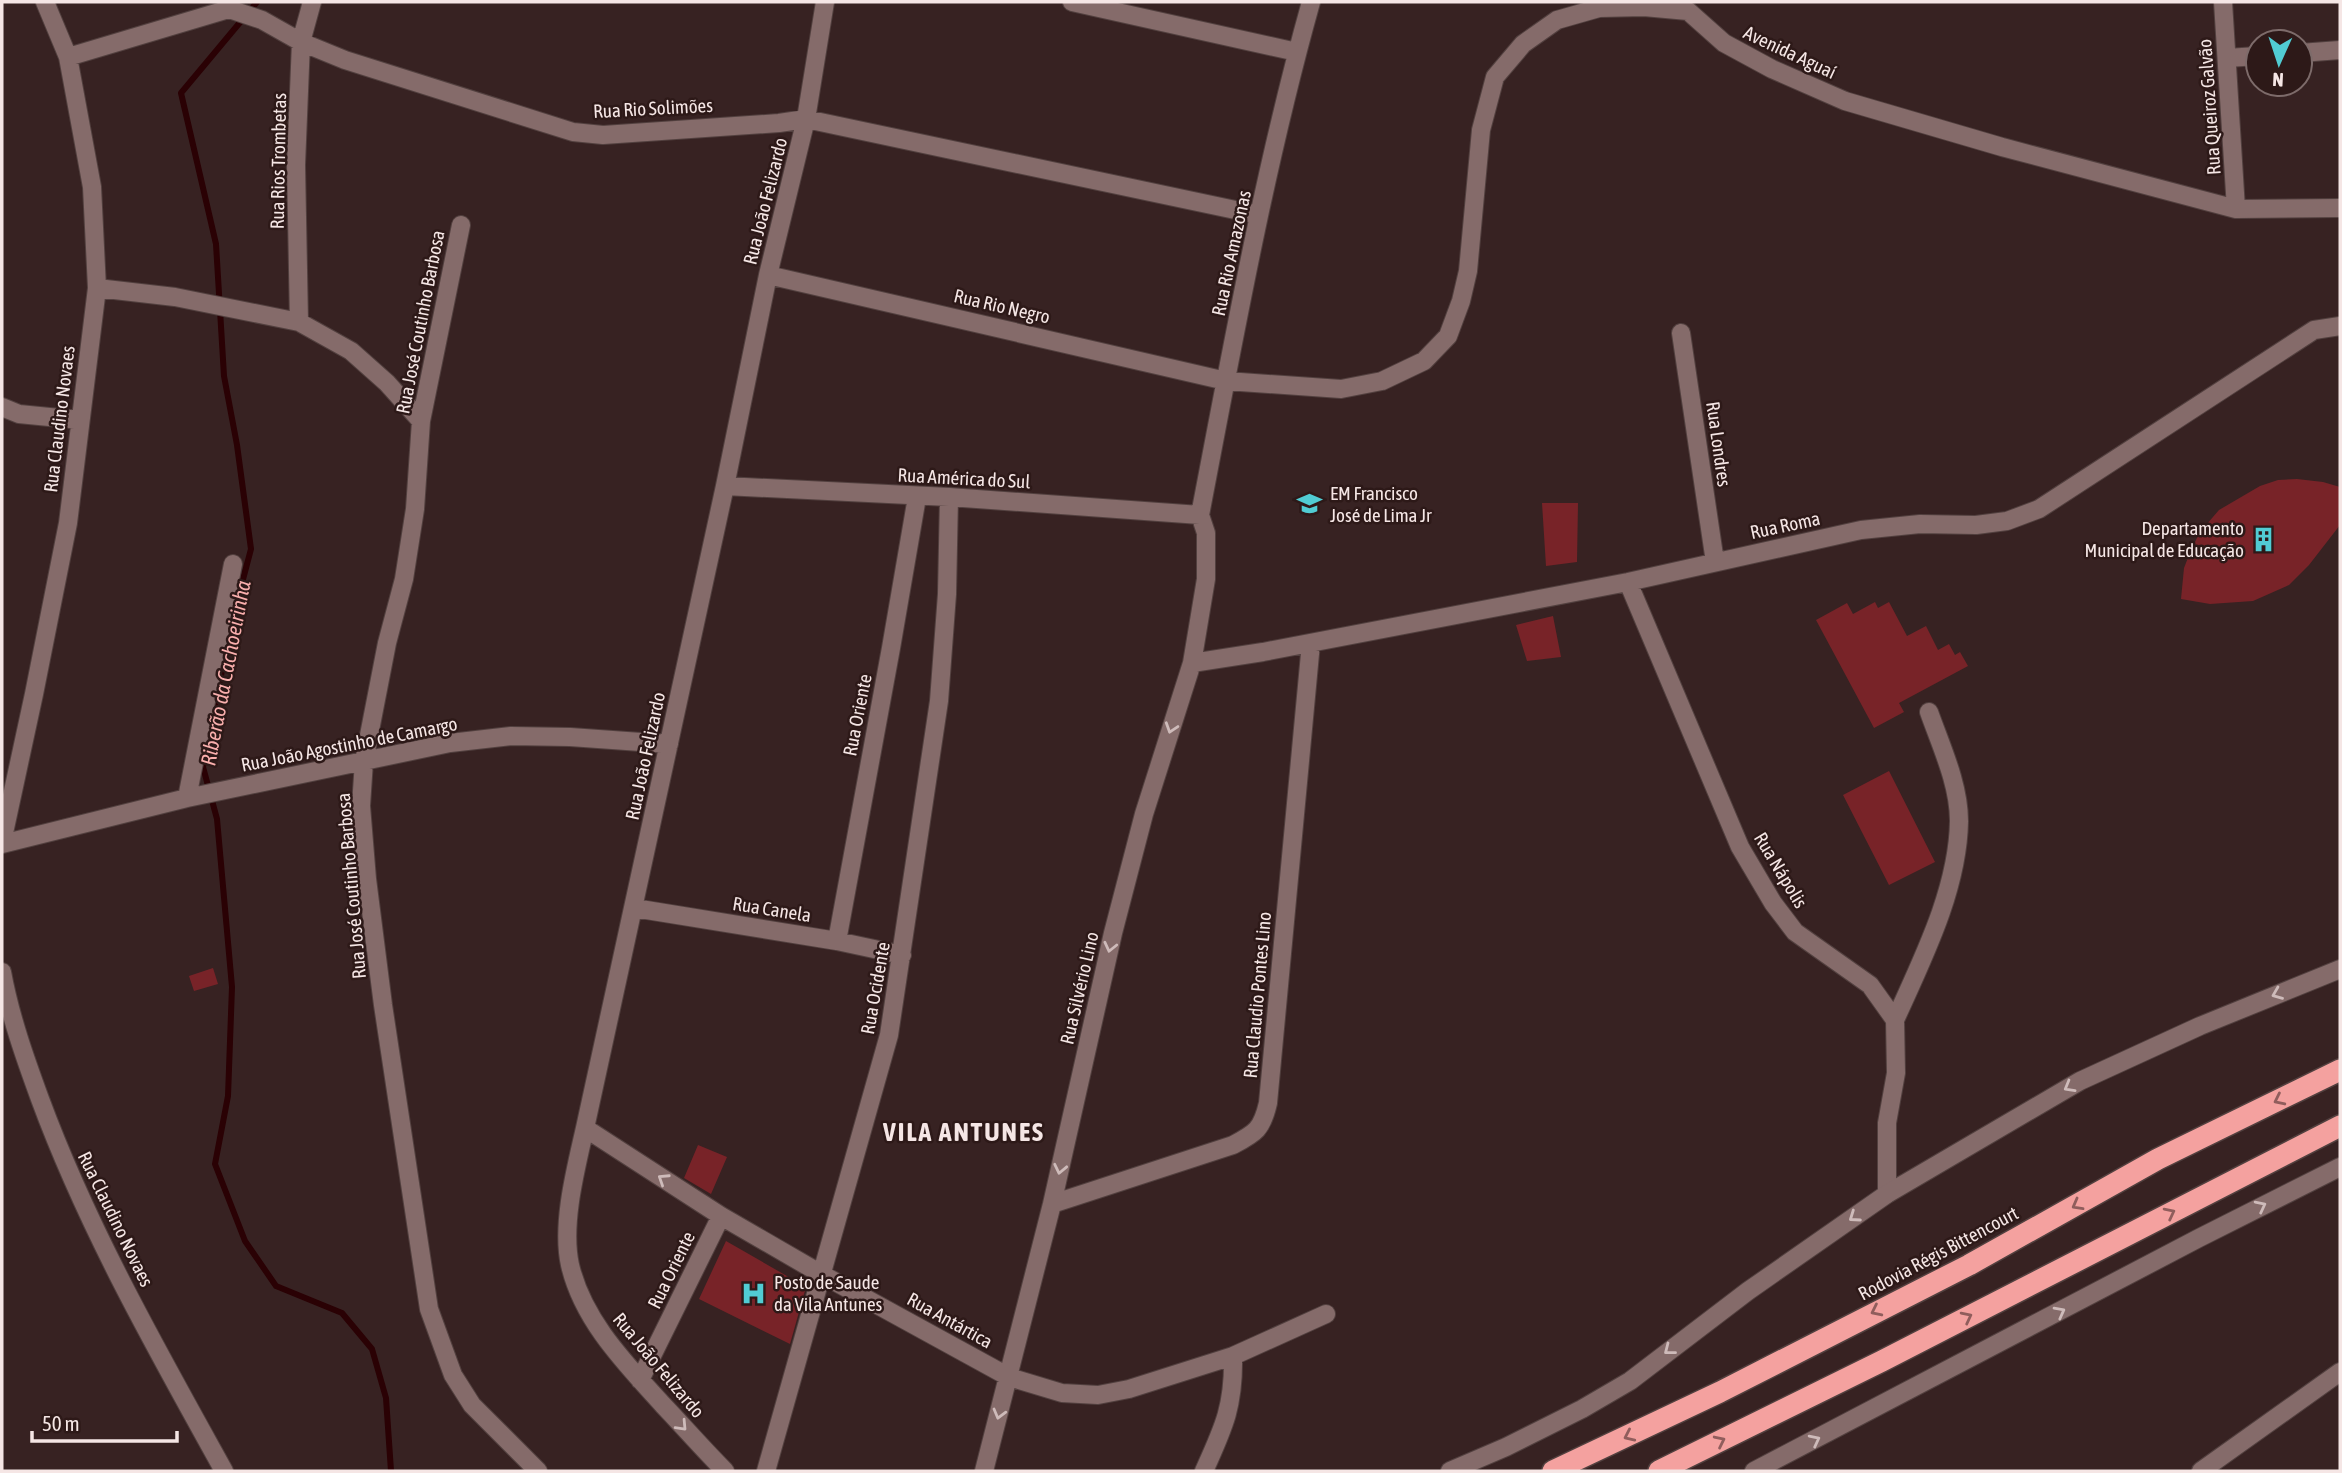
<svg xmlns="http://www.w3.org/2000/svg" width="2342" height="1473" viewBox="0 0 2342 1473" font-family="'Asap Condensed',sans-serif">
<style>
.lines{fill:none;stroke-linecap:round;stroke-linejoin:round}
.stream{stroke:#2a0104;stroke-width:6}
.building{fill:#782328}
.street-casing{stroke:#52403f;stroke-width:20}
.secondary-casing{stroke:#52403f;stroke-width:20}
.highway-casing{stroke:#52403f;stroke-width:24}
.street{stroke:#856b6a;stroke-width:18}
.secondary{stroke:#856b6a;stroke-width:18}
.highway{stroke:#f4a19f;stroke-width:21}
.oneway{stroke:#cebbba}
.oneway2{stroke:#905d5c}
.labels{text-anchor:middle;stroke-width:5;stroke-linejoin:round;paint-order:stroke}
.street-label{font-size:19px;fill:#f5e6e5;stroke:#2d1918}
.poi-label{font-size:19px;fill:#f5e6e5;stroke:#2d1918;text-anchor:start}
.water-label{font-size:21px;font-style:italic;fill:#faafad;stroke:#2d1918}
.district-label{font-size:26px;font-weight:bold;letter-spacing:2px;fill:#f5e6e5;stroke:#2d1918}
</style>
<rect width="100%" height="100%" fill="#372222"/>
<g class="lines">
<!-- stream -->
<path class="stream" d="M257,2L181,93L216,244L224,376L237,445L251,549L231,625L203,767L217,819L232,987L228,1096L215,1164L245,1241L276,1286L342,1313L372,1349L386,1398L391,1471"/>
</g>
<!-- building -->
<path class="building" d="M2297,479L2323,482L2340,487V525L2309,565L2289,585L2253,601L2210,604L2181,599L2184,568L2191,550L2200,532L2219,510L2260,486L2278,480Z
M1542,503H1578L1577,562L1546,566Z
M1875,602L1878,608L1889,602L1907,636L1926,626L1938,650L1949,644L1955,655L1960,652L1968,666L1899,703L1904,712L1874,728L1816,620L1847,603L1853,614Z
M1553,616L1561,657L1527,661L1516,625Z
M1889,771L1935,862L1889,885L1843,795Z
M213,968L218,984L194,991L189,976Z
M698,1145L727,1157L711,1194L684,1178Z
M726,1241L806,1287L790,1344L699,1299Z"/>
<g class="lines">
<defs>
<path id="street" d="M1072,2L1297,52
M2223,2L2236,209
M2300,53L2340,50
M68,57L229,9L262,20L301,42L345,60L573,132L603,135L779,123L806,119L1259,215
M2227,58L2258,56
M461,225L421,421L415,509L404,579L387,643L364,761L361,806L367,879L383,1005L429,1309L453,1375L472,1405L538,1471
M768,275L1226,381L1341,389L1382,381L1424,361L1448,336L1461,301L1468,271L1481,130L1495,77L1523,44L1557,20L1599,8L1644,7L1688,11L1724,43L1772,69L1845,101L2002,147L2236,209L2340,208
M97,288L175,297L299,322L351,351L387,383L421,421
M299,322L296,165L301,42L312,2
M1681,333L1715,562
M2,407L19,414L80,420
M725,486L949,497L1200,515
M1628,582L1740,847L1773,903L1795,932L1870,985L1895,1020L1896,1073L1887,1123V1194
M1192,663L1263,652L1628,582L1861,530L1920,524L1976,525L2007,521L2039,509L2314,330L2340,326
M187,798L233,564
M2,842L34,694L68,523L97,288L92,187L68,57L45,2
M2,844L187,798L450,743L511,736L570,737L669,744
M634,908L837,941L902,955
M837,941L891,648L917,497
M2,972C10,1016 25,1058 40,1099C88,1229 157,1350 224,1471
M1895,1020C1923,958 1958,889 1959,821C1959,784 1941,746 1929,712
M585,1128L721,1216L823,1275L1009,1377L1062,1393L1098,1395L1129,1389L1233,1356L1326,1314
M1052,1204L1233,1145C1256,1133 1262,1129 1268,1103L1311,643
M640,1380L721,1216
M725,1471C704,1450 684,1427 663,1405C626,1364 583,1321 570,1265C561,1224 576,1168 585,1128L725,486L768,275L806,119L825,2
M766,1471L889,1035L939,701L947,594L949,497
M984,1471L1052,1204L1113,933L1144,814L1192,663L1206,579V533L1200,515C1233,343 1264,170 1311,2
M1204,1471C1224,1427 1234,1406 1233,1356
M2201,1471L2340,1372"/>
<path id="secondary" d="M1450,1471L1506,1447L1582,1409L1630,1381L1748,1291L1887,1194L2080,1081L2200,1026L2340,969
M1754,1471L2199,1238L2340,1167"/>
<path id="highway" d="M1553,1471L1720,1392L1969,1265L2158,1159L2340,1070
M1659,1471L1882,1361L2340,1126"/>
</defs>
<!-- street casing -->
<use href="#street" class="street-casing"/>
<!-- secondary casing -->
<use href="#secondary" class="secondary-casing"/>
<!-- highway casing -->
<use href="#highway" class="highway-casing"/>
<!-- street -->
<use href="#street" class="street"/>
<!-- secondary -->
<use href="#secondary" class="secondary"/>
<!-- highway -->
<use href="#highway" class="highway"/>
</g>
<!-- one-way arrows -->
<defs><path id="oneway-chevron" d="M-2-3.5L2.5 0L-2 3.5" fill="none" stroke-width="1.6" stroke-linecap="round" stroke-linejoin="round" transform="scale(1.75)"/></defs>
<g class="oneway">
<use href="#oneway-chevron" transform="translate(1171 728) rotate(108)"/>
<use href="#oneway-chevron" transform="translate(1110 947) rotate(103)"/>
<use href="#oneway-chevron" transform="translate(2277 994) rotate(158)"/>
<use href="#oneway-chevron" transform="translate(2069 1087) rotate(150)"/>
<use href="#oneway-chevron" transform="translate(1060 1169) rotate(102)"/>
<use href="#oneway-chevron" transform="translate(663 1179) rotate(-147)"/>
<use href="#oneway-chevron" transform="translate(2261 1206) rotate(-27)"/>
<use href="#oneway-chevron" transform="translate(1854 1217) rotate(145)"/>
<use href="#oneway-chevron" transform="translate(2060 1312) rotate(-28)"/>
<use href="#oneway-chevron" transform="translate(1669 1350) rotate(142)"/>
<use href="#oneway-chevron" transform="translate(999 1414) rotate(105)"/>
<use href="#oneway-chevron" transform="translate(682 1426) rotate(47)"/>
<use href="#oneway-chevron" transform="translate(1815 1440) rotate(-27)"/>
</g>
<g class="oneway2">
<use href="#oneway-chevron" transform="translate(2279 1100) rotate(154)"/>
<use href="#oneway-chevron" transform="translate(2077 1205) rotate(151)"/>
<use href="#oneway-chevron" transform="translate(2170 1213) rotate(-27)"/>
<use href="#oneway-chevron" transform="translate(1876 1311) rotate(154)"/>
<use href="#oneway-chevron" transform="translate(1967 1317) rotate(-27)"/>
<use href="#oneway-chevron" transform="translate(1629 1436) rotate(155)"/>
<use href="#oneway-chevron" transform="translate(1720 1441) rotate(-26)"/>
</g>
<!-- icons -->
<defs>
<symbol id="school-bare" viewBox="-9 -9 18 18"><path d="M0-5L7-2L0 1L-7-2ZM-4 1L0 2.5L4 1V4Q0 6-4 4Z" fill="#51ccd3" stroke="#2d1918" stroke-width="2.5" paint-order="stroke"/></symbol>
<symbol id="building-bare" viewBox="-9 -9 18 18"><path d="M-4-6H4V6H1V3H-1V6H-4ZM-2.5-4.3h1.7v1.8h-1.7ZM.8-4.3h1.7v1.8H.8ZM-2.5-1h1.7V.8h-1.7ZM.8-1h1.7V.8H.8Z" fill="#51ccd3" stroke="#2d1918" stroke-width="2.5" paint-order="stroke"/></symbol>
<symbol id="hospital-bare" viewBox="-9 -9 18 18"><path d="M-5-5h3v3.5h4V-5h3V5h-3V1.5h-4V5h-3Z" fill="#51ccd3" stroke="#2d1918" stroke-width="2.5" paint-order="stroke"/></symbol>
</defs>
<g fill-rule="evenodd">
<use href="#school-bare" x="1292" y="486" width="35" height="35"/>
<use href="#building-bare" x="2246" y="522" width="35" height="35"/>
<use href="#hospital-bare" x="736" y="1276" width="35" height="35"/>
</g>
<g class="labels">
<!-- street labels -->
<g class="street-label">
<text transform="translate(1790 52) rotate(25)" y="7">Avenida Aguaí</text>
<text transform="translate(2209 107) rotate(-94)" y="7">Rua Queiroz Galvão</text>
<text transform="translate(653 108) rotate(-3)" y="7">Rua Rio Solimões</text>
<text transform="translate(278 161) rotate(-89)" y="7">Rua Rios Trombetas</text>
<text transform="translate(765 201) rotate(-76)" y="7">Rua João Felizardo</text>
<text transform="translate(1231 253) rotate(-78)" y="7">Rua Rio Amazonas</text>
<text transform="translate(1002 306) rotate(13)" y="7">Rua Rio Negro</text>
<text transform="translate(420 322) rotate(-79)" y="7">Rua José Coutinho Barbosa</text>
<text transform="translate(59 419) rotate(-83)" y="7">Rua Claudino Novaes</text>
<text transform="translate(1719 444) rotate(82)" y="7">Rua Londres</text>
<text transform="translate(964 478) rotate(3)" y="7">Rua América do Sul</text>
<text transform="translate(1785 525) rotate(-12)" y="7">Rua Roma</text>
<text transform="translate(857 715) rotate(-79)" y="7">Rua Oriente</text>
<text transform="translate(349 744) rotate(-11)" y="7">Rua João Agostinho de Camargo</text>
<text transform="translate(645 756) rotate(-78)" y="7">Rua João Felizardo</text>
<text transform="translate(1781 870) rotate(59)" y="7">Rua Nápolis</text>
<text transform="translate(351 886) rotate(-95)" y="7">Rua José Coutinho Barbosa</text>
<text transform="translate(772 909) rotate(9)" y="7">Rua Canela</text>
<text transform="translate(875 988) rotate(-80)" y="7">Rua Ocidente</text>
<text transform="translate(1079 988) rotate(-77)" y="7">Rua Silvério Lino</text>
<text transform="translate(1257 995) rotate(-85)" y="7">Rua Claudio Pontes Lino</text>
<text transform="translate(116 1219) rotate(64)" y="7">Rua Claudino Novaes</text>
<text transform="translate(1938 1253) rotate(-28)" y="7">Rodovia Régis Bittencourt</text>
<text transform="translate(671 1270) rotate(-64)" y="7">Rua Oriente</text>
<text transform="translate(950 1320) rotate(29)" y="7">Rua Antártica</text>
<text transform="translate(659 1365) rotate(50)" y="7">Rua João Felizardo</text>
</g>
<!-- poi labels -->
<g class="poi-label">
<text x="1330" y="500">EM Francisco<tspan x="1330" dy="22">José de Lima Jr</tspan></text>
<text x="2244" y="535" text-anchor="end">Departamento<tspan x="2244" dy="22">Municipal de Educação</tspan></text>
<text x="774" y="1289">Posto de Saude<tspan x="774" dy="22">da Vila Antunes</tspan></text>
</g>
<!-- water labels -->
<g class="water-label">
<text transform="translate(226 673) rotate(-79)" y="7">Riberão da Cachoeirinha</text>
</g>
<!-- district labels -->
<g class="district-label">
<text x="964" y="1141">VILA ANTUNES</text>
</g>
</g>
<!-- border -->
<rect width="2342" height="1473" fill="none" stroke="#f5e6e5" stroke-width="7"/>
<!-- north arrow -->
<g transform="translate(2279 63) rotate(183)"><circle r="33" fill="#2d1918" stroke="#7d6b6a" stroke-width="2"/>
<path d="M0-5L12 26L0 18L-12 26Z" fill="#51ccd3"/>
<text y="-10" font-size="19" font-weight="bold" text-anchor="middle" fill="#f5e6e5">N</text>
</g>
<!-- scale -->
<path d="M32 1431v10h145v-10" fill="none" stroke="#f5e6e5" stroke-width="3.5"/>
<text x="42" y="1431" font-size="21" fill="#f5e6e5" stroke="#2d1918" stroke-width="5" paint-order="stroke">50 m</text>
</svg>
